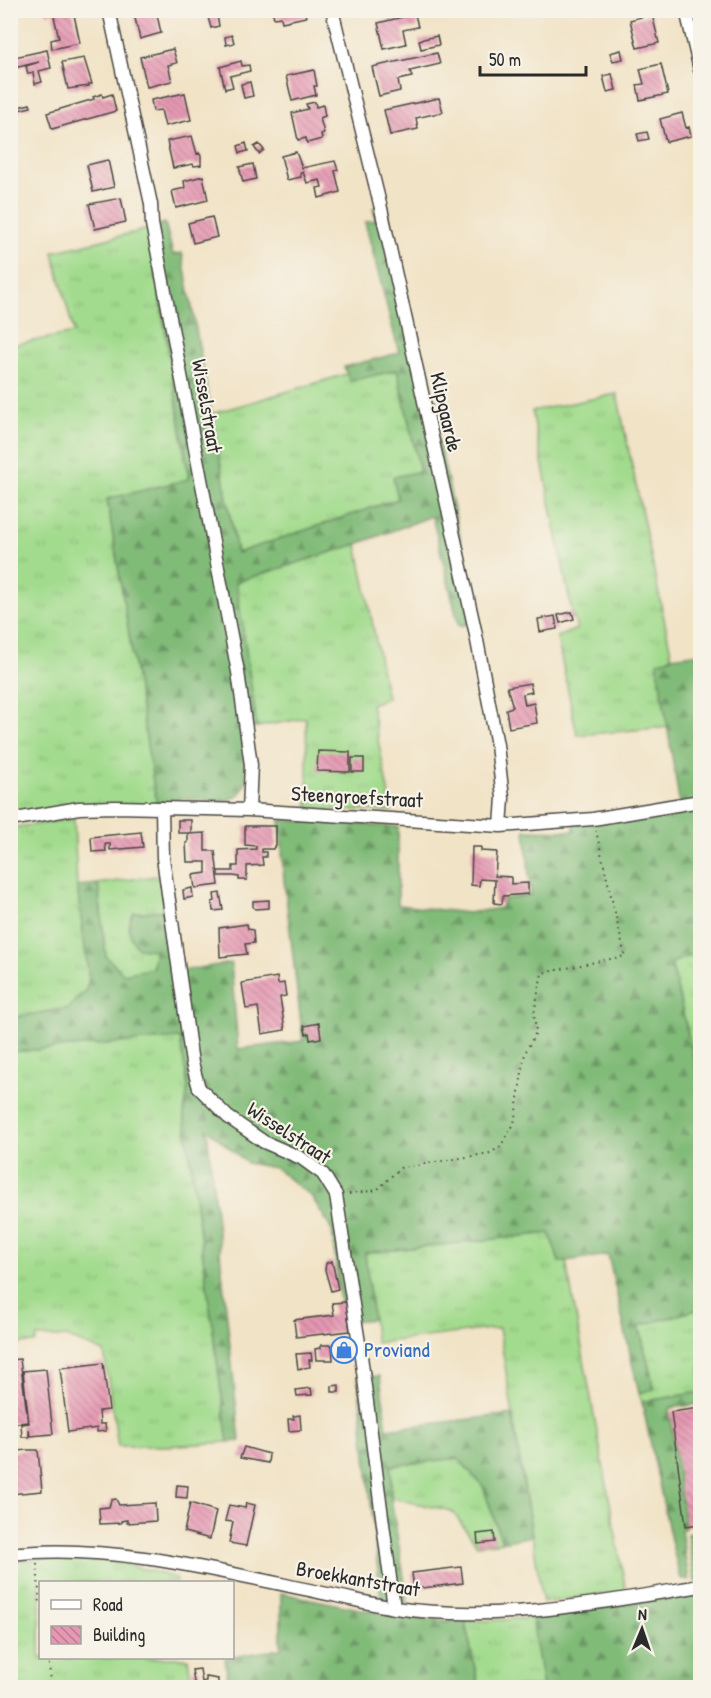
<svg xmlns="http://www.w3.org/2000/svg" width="711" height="1698" viewBox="0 0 711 1698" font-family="'Patrick Hand',sans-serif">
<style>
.grass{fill:url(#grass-tufts);stroke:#66835c;stroke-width:1.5}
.forest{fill:url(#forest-firs);stroke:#567352;stroke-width:1.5}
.building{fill:url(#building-back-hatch)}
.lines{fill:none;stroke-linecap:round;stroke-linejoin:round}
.minor-casing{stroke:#494742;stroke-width:15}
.path{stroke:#494742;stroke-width:2;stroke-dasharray:1.5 4.5;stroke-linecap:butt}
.minor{stroke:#fff;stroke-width:12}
.labels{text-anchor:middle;stroke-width:4.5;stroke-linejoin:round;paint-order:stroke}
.street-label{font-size:21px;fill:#2b2b2b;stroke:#f7f3e8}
.shop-label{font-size:21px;fill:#366cbe;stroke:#f7f3e8;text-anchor:start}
</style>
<defs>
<pattern id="grass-tufts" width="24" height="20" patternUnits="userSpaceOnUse" patternTransform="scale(1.5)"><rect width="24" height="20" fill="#a2db8d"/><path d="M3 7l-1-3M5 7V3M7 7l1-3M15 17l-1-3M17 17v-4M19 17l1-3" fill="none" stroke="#8cbc7a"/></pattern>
<pattern id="forest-firs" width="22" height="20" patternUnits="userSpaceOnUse" patternTransform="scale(1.5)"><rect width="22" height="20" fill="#81bb78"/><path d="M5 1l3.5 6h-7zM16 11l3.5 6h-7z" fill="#6a9863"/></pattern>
<pattern id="building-back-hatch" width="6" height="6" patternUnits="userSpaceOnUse" patternTransform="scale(1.5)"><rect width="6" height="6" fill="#e698b3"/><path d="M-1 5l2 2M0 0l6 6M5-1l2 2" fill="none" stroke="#bb7c92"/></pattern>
</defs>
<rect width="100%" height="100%" fill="#f7f3e8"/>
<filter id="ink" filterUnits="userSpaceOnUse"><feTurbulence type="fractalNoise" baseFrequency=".0167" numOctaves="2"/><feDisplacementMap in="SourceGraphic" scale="12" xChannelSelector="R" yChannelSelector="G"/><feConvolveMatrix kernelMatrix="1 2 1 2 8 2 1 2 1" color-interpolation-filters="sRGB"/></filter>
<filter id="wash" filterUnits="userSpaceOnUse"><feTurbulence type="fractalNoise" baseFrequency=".008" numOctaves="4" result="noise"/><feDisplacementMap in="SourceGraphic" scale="24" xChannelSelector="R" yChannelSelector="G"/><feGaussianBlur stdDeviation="1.35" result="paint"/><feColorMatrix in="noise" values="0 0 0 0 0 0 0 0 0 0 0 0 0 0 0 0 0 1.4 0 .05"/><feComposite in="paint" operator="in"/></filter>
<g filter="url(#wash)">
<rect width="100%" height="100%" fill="#f1e3c6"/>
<!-- grass -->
<path class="grass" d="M149,229L189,480L107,499L157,806L11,818V345L74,333L53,252Z
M397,370L420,471L398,499L237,553L211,414L347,374L350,381Z
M617,394L672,657L657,663L669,727L577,735L557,637L577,629L572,612L532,411Z
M357,544L387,698L371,704L392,811L308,809L306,718L257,727L236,582Z
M74,819L77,886L89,979L86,990L68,1008L11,1018L10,828Z
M162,875L166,910L134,913L154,950L153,969L124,974L106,957L98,884Z
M700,952V1085L671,962Z
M180,1037L188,1087L184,1114L228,1442L167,1446H118L104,1352L66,1337H37L35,1343L11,1344V1052Z
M550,1233L559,1262L566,1261L626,1591L543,1603L499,1328L376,1343L364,1253Z
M700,1309V1392L642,1402L639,1393L654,1388L639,1325Z
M458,1458L483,1486L502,1542L477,1545L452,1511L391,1498V1466Z
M54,1558L118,1562L176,1578L177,1582H40V1658H188L192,1687H11V1561Z
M532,1618L543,1687H479L465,1622Z"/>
<!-- forest -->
<path class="forest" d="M386,203L479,622L459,626L432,516L357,544L236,582L257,727H243L246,783L240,794L225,802L178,798L177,806H157L107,499L189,479L149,229L165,223L173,255L182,253L237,553L398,499L393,477L420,471L397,370L350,381L344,367L399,353L365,222L376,220L373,208Z
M700,653V952L671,963L700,1085V1309L639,1326L654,1389L639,1393L608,1255L559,1262L550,1233L365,1253L373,1319L353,1321L350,1301L340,1302L332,1230L312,1197L275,1168L247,1163L207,1129L240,1441L228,1442L184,1114L188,1087L180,1038L11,1052V1018L68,1008L86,990L89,979L77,886L98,884L106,957L124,974L153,968L154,950L138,948C128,937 126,926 134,913L166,910L173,972L231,963L238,1049L303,1041L284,880L280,820L398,827V905L468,913L501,908L504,899L531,895L525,830L574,831V824L680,806L657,662L672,657Z
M380,1376L387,1429L512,1414L532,1536L502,1542L483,1486L458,1458L391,1466V1498L408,1603L381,1599L358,1378Z
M700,1392V1404L669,1408L685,1528L681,1530L689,1581L683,1579L680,1576L672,1545L642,1402Z
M700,1532V1581L695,1582L687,1534Z
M281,1593L404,1618L465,1622L479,1687H229L225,1658L281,1649Z
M700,1593V1687H543L532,1618Z"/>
<g id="blocks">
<!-- building -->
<path class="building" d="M46,10H73L80,43L52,49L51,40L59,38L53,12L47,14Z
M148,10H156L161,33L140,39L134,14Z
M272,10H304L306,17L282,22L281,17L274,18Z
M415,14L418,27L403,30L406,44L384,49L378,23Z
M652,14L659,43L637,48L630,20Z
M217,15L219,26L211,28L208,17Z
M232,35L234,43L226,45L225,37Z
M437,36L439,45L421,49L419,40Z
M173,49L177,63L168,65L172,81L147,87L140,57Z
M47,50L51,68L39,71L42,82L35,84L33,73L28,74L26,66L39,62L10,69V58Z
M621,50L623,59L613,61L610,53Z
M437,53L440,64L410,71L412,77L398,80L400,91L379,96L372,67Z
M84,58L92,84H89V86L68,89L62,62Z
M241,61L242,66L249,65L250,71L230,76L233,87L225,89L220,67Z
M661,64L668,94L640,100L637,85L644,84L640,69Z
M314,70L317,86H314L316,95L292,101L286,76Z
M612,74L616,90L607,92L603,76Z
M250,82L253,96L244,98L241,84Z
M185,93L191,120L165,126L161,110L153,111L151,100Z
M102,94L103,97L112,94L116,111L52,129L47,113L94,99L93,97Z
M439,98L443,112L416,118L418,129L390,135L384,110Z
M315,102L316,107L323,105L325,116L320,118L324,133L321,134L322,139L307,143L306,138L298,140L292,113L308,109L306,104Z
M30,104L31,107L10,112V109Z
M682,113L686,128L689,127L691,136L666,142L660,119Z
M647,132L649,139L639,141L637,134Z
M192,136L197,154L199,153L201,156V165L194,166L193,164L173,168L167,141Z
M246,143L248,151L240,153L238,146Z
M259,144L264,150L259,154L254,147Z
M296,152L302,168L335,161L338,170L335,171L340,192L319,198L317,188L322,187L320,180L307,183L303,172L300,173L301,177L287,180L281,156Z
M108,160L114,187L93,192L87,165Z
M253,164L256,179L243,182L239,167Z
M203,176L208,200L176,208L172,191L185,188L184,181Z
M121,198L126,222L95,229L89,204Z
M212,217L217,237L193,243L188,223Z
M572,612L574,619L560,623L558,615Z
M555,616L557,629L540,632L538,619Z
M530,683L532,692L523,694L525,705L534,703L537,723L509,728L506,709L513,707L507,687Z
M318,751L350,752V772L317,771Z
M352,758H364V772H352Z
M178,820H191V833H178Z
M245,826H276V845L273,849H262V852H266V857H262L263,865L247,866V880H239V877L233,876H218V871H233V866H238V850L256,849V846L245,845Z
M141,832L143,847L110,850V844H105L106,851L92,852L91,837Z
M205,833V851H215L219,885L195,888L193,875L206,873V862H187L186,843L188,842V834Z
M472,847H481V851L497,852L495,876L511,877V884L528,883V894L503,896L502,904L494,903L495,880L480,879L479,886L471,885Z
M192,888L193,897L184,899L183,890Z
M220,893L223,910L213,911L212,902L215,901L214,894Z
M269,900V908L255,909L253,907V901Z
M247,924L248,929L253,930L254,943L245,944L247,954L220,957L219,928Z
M277,977L278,984L284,983L286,996L280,997L285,1030L262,1034L258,1007L246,1009L242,983Z
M319,1023L321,1038L310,1040L309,1033L306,1034L304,1026Z
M332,1261L338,1289L331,1291L325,1270L326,1263Z
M346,1302L350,1331L296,1337L294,1320L334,1315L332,1303Z
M321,1345H332L333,1360H316L315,1349L321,1348Z
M311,1353L312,1360H309L310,1367L298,1369L296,1354Z
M20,1359L28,1422L10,1424V1360Z
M103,1363L109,1410L99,1411L100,1424H105L106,1431L97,1432V1428L68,1432L60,1368Z
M46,1369L53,1434L30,1436L29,1429V1437H22L21,1424L29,1423L23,1371Z
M339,1385V1392H332V1386Z
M311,1388L312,1395L297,1396L296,1390Z
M700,1408V1524L686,1526L671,1412Z
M300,1415L301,1430L289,1431L288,1419H294L293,1416Z
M244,1447L269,1454L268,1463L240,1458Z
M27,1450H38L42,1491L10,1494V1452Z
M177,1485L188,1486L187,1498L176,1497Z
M116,1499L119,1505L155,1503L156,1521L127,1523V1520L121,1521V1523L100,1524L99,1508L109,1507L111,1500Z
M190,1503L216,1511L210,1539L184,1532Z
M246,1503L255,1505L246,1546L229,1543L233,1522L225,1521L229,1505L245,1508Z
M494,1532L495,1542L478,1544L477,1534Z
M461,1567L463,1583L414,1589L412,1573Z
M200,1669L202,1682L206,1681V1677L218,1679V1688H195L192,1670Z"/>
</g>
</g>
<g filter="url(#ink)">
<use href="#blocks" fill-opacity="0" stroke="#494742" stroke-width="1.5"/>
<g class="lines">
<defs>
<path id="minor" d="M109,10L151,204L152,224L238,672L251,765L249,810
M332,10L380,204L475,630L497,745L503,798L501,826
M686,10L700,70
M162,808L163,858L192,1063L199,1088L228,1117L264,1142L301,1158L323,1174L336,1195L361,1356L394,1608
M10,820L79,808L116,807L249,810L501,826L593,819L700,801
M10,1554C116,1542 234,1575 337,1596C356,1600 375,1605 395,1608C498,1623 599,1603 700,1586"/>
</defs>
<!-- minor casing -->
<use href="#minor" class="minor-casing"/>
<!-- path -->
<path class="path" d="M349,1194L377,1190L400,1168L490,1153L500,1147L514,1124L525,1053L536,1032L534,1013L542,973L625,956L596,831
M37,1564L40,1605
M48,1658L52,1688"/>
<!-- minor -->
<use href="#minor" class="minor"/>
</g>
</g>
<!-- icons -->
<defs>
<symbol id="shop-ring" viewBox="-11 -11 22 22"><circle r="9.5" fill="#f7f3e8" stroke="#3f7fe0" stroke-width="1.5"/><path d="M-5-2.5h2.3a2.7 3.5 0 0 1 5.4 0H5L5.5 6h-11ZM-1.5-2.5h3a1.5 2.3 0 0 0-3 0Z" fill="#3f7fe0"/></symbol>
</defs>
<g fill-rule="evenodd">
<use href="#shop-ring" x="329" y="1335" width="30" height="30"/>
</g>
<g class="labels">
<!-- street labels -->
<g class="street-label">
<text transform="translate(207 406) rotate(80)" y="7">Wisselstraat</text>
<text transform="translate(446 412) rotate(77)" y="7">Klipgaarde</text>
<text transform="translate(357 797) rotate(3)" y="7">Steengroefstraat</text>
<text transform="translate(289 1133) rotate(33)" y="7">Wisselstraat</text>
<text transform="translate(358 1579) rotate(10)" y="7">Broekkantstraat</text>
</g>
<!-- shop labels -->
<g class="shop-label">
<text x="364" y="1357">Proviand</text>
</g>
</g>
<!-- margin -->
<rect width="711" height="1698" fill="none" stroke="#f7f3e8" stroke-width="36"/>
<!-- legend -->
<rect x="39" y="1581" width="195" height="78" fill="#f7f3e8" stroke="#a5a39c" stroke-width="1.5"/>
<rect x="51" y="1600" width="30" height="9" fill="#ffffff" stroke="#a5a39c" stroke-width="1.5"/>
<text x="93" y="1611" font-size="18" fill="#2b2b2b">Road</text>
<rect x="51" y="1626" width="30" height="18" fill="url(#building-back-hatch)" stroke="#a5a39c" stroke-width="1.5"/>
<text x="93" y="1641" font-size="18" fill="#2b2b2b">Building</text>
<!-- north arrow -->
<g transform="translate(642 1629) rotate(2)" stroke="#f7f3e8" stroke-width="4.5" paint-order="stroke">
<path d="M0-4.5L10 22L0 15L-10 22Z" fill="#2b2b2b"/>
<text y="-9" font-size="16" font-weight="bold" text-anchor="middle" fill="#2b2b2b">N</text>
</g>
<!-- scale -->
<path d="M480 66v9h106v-9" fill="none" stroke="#2b2b2b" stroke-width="3"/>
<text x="489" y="66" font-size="18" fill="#2b2b2b" stroke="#f7f3e8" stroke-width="4.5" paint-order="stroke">50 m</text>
</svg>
